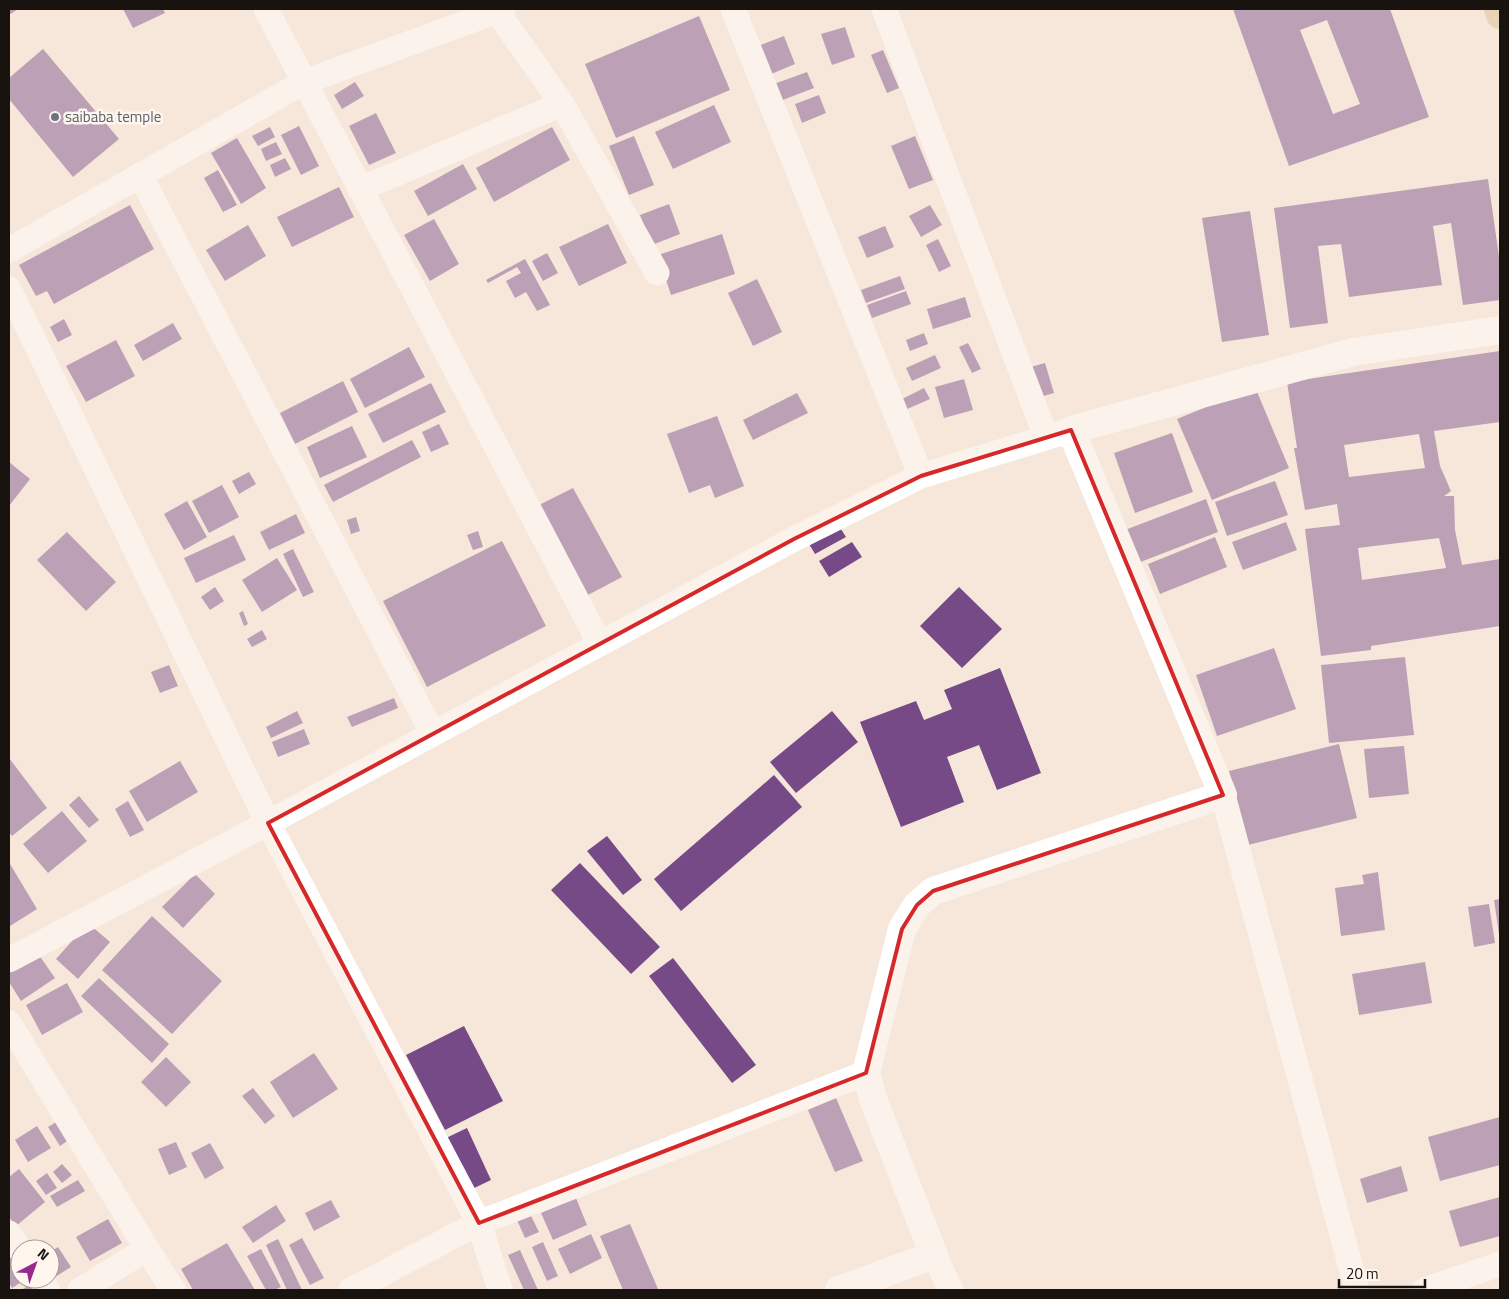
<svg xmlns="http://www.w3.org/2000/svg" width="1509" height="1299" viewBox="0 0 1509 1299" font-family="'Titillium Web',sans-serif">
<style>
.building{fill:#764a87;fill-rule:evenodd}
.lines{fill:none;stroke-linecap:round;stroke-linejoin:round}
.minor{stroke:#fff;stroke-width:25}
.secondary{stroke:#fff;stroke-width:28}
.primary{stroke:#daba8c;stroke-width:28}
.marked{fill:none;stroke:#d62828;stroke-width:4;stroke-linejoin:round}
.worship-dot{fill:#6b7280;stroke:#fff6ee;stroke-width:2}
.labels{text-anchor:middle;stroke-width:5;stroke-linejoin:round;paint-order:stroke}
.worship-label{font-size:15px;fill:#5b616d;stroke:#fff6ee;text-anchor:start}
</style>
<rect width="100%" height="100%" fill="#f6e7da"/>
<!-- building -->
<path class="building" d="M9,9H18L9,15Z
M123,9H163L165,13L133,28Z
M1233,9H1390L1429,117L1289,166ZM1327,20L1360,104L1333,114L1300,30Z
M699,16L730,90L616,138L585,64Z
M845,27L855,57L832,65L821,34Z
M784,36L795,64L764,77L753,48Z
M43,49L119,139L73,177L9,99V78Z
M883,50L899,88L887,93L871,55Z
M807,72L814,88L780,101L774,84Z
M355,82L364,96L342,109L334,95Z
M819,95L826,113L802,123L795,104Z
M714,105L731,142L673,169L655,132Z
M376,113L396,153L369,165L349,126Z
M299,126L319,166L301,175L281,135Z
M270,127L275,137L258,146L252,136Z
M552,127L570,160L494,202L476,168Z
M634,136L654,185L629,195L609,146Z
M915,136L933,180L909,189L891,146Z
M237,138L266,188L241,204L211,153Z
M276,142L282,154L266,161L261,149Z
M285,158L291,169L275,177L270,165Z
M463,164L477,189L428,216L414,191Z
M218,170L237,205L223,212L204,178Z
M1488,179L1500,264V300L1463,305L1451,223L1433,226L1442,285L1349,297L1341,244L1318,246L1328,323L1290,328L1274,208Z
M339,187L354,217L292,247L277,217Z
M669,204L680,234L652,245L640,215Z
M130,205L154,249L54,304L47,291L36,296L19,265Z
M930,205L942,225L921,237L909,216Z
M1250,211L1269,335L1222,342L1202,218Z
M434,219L459,264L430,281L404,235Z
M608,224L627,263L579,286L559,247Z
M248,225L266,256L225,281L206,250Z
M885,226L894,247L867,258L858,237Z
M722,234L735,274L671,295L658,255Z
M938,239L951,266L939,272L926,245Z
M547,253L558,273L543,281L532,261Z
M525,259L550,305L537,311L526,292L515,298L506,281L521,273L517,267L488,283L486,280Z
M900,276L905,289L866,303L861,290Z
M757,279L782,332L753,346L728,293Z
M906,291L911,304L872,318L867,305Z
M965,297L971,317L933,329L927,309Z
M64,319L72,335L58,342L50,327Z
M173,323L182,339L143,361L134,345Z
M924,333L928,344L910,351L906,340Z
M116,340L135,376L86,402L66,366Z
M968,343L981,369L972,373L959,347Z
M409,347L425,377L365,408L350,379Z
M1500,351V422L1434,431L1440,466L1451,491L1444,496H1454L1455,530L1462,565L1500,559V626L1371,646V650L1321,656L1305,529L1340,525L1337,504L1305,510L1294,448H1297L1287,382ZM1419,434L1425,468L1349,477L1344,445ZM1439,538L1446,568L1362,580L1358,548Z
M935,355L941,368L912,381L906,368Z
M1045,363L1054,393L1040,397L1031,367Z
M964,379L973,410L944,418L935,387Z
M343,381L358,412L295,444L280,413Z
M431,383L446,412L383,443L368,414Z
M1255,387L1289,468L1212,500L1177,419Z
M924,388L930,399L905,410L900,400Z
M797,393L808,413L753,440L743,420Z
M717,416L744,486L715,498L710,485L689,493L667,434Z
M439,424L449,444L431,452L422,432Z
M352,426L367,457L320,478L307,447Z
M1172,433L1193,492L1135,513L1114,453Z
M412,440L421,457L333,502L324,485Z
M9,462L30,479L9,506Z
M249,472L256,484L239,494L232,481Z
M1275,481L1288,515L1227,536L1215,502Z
M222,485L239,517L209,533L192,501Z
M573,488L622,577L588,595L539,505Z
M1206,499L1218,532L1138,563L1125,530Z
M187,501L207,537L184,550L164,514Z
M296,514L305,533L269,550L260,532Z
M356,517L360,531L351,534L347,520Z
M1286,522L1297,550L1243,570L1232,542Z
M839,526L846,537L815,554L809,544Z
M478,531L483,547L473,550L467,535Z
M67,532L116,582L86,611L37,560Z
M234,535L246,560L196,583L184,558Z
M1215,537L1227,567L1160,594L1148,564Z
M502,541L546,626L427,687L383,601Z
M852,542L862,557L829,577L819,561Z
M293,549L314,592L303,597L283,554Z
M277,558L297,590L262,612L242,580Z
M215,587L224,601L210,610L201,597Z
M959,587L1002,629L962,668L920,626Z
M243,611L248,624L244,626L239,613Z
M262,630L267,639L252,647L247,639Z
M1274,648L1296,709L1217,736L1196,675Z
M1405,657L1414,735L1329,743L1321,665Z
M169,665L178,686L160,693L151,672Z
M1000,668L1041,773L997,790L979,745L947,757L964,802L901,827L860,722L916,701L924,720L952,709L944,690Z
M394,698L398,708L352,727L347,717Z
M297,711L303,723L271,738L266,727Z
M832,711L858,742L796,793L770,762Z
M304,729L310,744L278,757L272,742Z
M1339,744L1357,818L1248,845L1229,771Z
M1404,746L1409,794L1369,798L1364,749Z
M9,758L47,808L12,836L9,832Z
M180,761L198,792L147,822L129,791Z
M774,775L802,807L681,911L654,879Z
M79,796L99,820L89,828L69,805Z
M128,801L144,830L130,837L115,809Z
M62,811L87,841L48,873L23,844Z
M607,836L642,880L623,895L587,851Z
M580,863L660,947L631,974L551,890Z
M10,864L37,909L10,926L9,865Z
M1378,872L1385,930L1341,936L1335,888L1364,884L1362,875Z
M195,874L215,894L183,928L162,907Z
M1500,899V934H1499L1494,900Z
M1489,904L1495,943L1474,947L1468,907Z
M152,916L222,981L172,1034L102,970Z
M88,923L110,942L78,979L56,959Z
M34,948L55,978L21,1001L9,982V965Z
M673,958L756,1065L732,1083L649,976Z
M1425,962L1432,1003L1359,1015L1352,974Z
M99,978L169,1044L152,1063L81,996Z
M67,983L83,1012L42,1035L26,1005Z
M464,1026L503,1101L445,1130L406,1055Z
M314,1053L338,1089L293,1118L270,1082Z
M166,1057L191,1082L166,1107L141,1082Z
M253,1088L275,1116L265,1124L242,1096Z
M836,1098L863,1161L835,1172L808,1110Z
M1500,1117V1165L1440,1181L1428,1137Z
M58,1121L70,1139L60,1146L48,1127Z
M37,1126L51,1148L28,1162L15,1140Z
M467,1128L491,1180L470,1190L446,1138Z
M176,1142L187,1167L169,1175L158,1149Z
M210,1143L224,1168L205,1179L191,1153Z
M62,1164L72,1175L62,1183L53,1172Z
M1401,1166L1408,1191L1367,1203L1360,1179Z
M19,1169L45,1202L16,1226L9,1217V1177Z
M47,1173L57,1188L46,1195L36,1181Z
M78,1180L85,1191L57,1207L50,1196Z
M1500,1197V1236L1460,1247L1449,1211Z
M576,1198L587,1225L553,1240L541,1213Z
M331,1200L340,1217L314,1231L305,1213Z
M276,1205L286,1221L253,1243L242,1227Z
M530,1214L539,1232L525,1238L517,1220Z
M108,1219L122,1243L90,1261L76,1237Z
M630,1224L658,1289L656,1290H623L600,1236Z
M591,1234L602,1258L570,1274L558,1249Z
M302,1238L324,1278L310,1285L289,1245Z
M278,1239L302,1290H287L266,1245Z
M543,1242L558,1276L547,1281L532,1247Z
M227,1243L255,1290H193L181,1269Z
M58,1247L71,1267L55,1277L50,1270V1252Z
M261,1249L281,1287L274,1290H266L247,1256Z
M520,1250L538,1290H524L508,1255Z
M9,1255L20,1270V1279H26L12,1288L9,1283Z
M35,1282L41,1290H21Z"/>
<g class="lines">
<!-- minor -->
<path class="minor" d="M266,9L600,644
M733,9L921,476
M884,9L1046,437
M562,104L657,273
M140,175L433,734
M360,189L562,104L497,11
M9,250L304,82L503,9
M9,289L268,823L479,1223L866,1073
M1223,795L1357,1290
M9,960L268,823L794,539L921,476L1071,430
M9,1023L147,1249
M9,1233L20,1250
M934,1255L951,1290
M40,1279L48,1290
M80,1290L147,1249L173,1290
M351,1290L479,1223L500,1290
M1424,1290L1500,1264"/>
<!-- secondary -->
<path class="secondary" d="M839,1290L934,1255L873,1099L866,1073L902,929L917,905L933,891L1223,795L1071,430L1353,352L1500,330"/>
<!-- primary -->
<path class="primary" d="M1498,9L1500,15"/>
</g>
<!-- marked area -->
<path d="M0 0H1509V1299H0ZM1071,430L1223,795L933,891L917,905L902,929L866,1073L479,1223L268,823L794,539L921,476Z" fill="#f6e7da" fill-opacity=".55" fill-rule="evenodd"/>
<path class="marked" d="M1071,430L1223,795L933,891L917,905L902,929L866,1073L479,1223L268,823L794,539L921,476Z"/>
<!-- markers -->
<circle class="worship-dot" cx="55" cy="117" r="5"/>
<g class="labels">
<!-- worship labels -->
<g class="worship-label">
<text x="65" y="122">saibaba temple</text>
</g>
</g>
<!-- border -->
<rect width="1509" height="1299" fill="none" stroke="#19130f" stroke-width="20"/>
<!-- north arrow -->
<g transform="translate(35 1264) rotate(41)"><circle r="24" fill="#fff6ee" stroke="#a39b95"/>
<path d="M0-4L9 19L0 12L-9 19Z" fill="#972a8c"/>
<text y="-8" font-size="14" font-weight="bold" text-anchor="middle" fill="#19130f">N</text>
</g>
<!-- scale -->
<path d="M1339 1279v8h86v-8" fill="none" stroke="#19130f" stroke-width="2.5"/>
<text x="1346" y="1279" font-size="15" fill="#19130f" stroke="#fff6ee" stroke-width="4" paint-order="stroke">20 m</text>
</svg>
